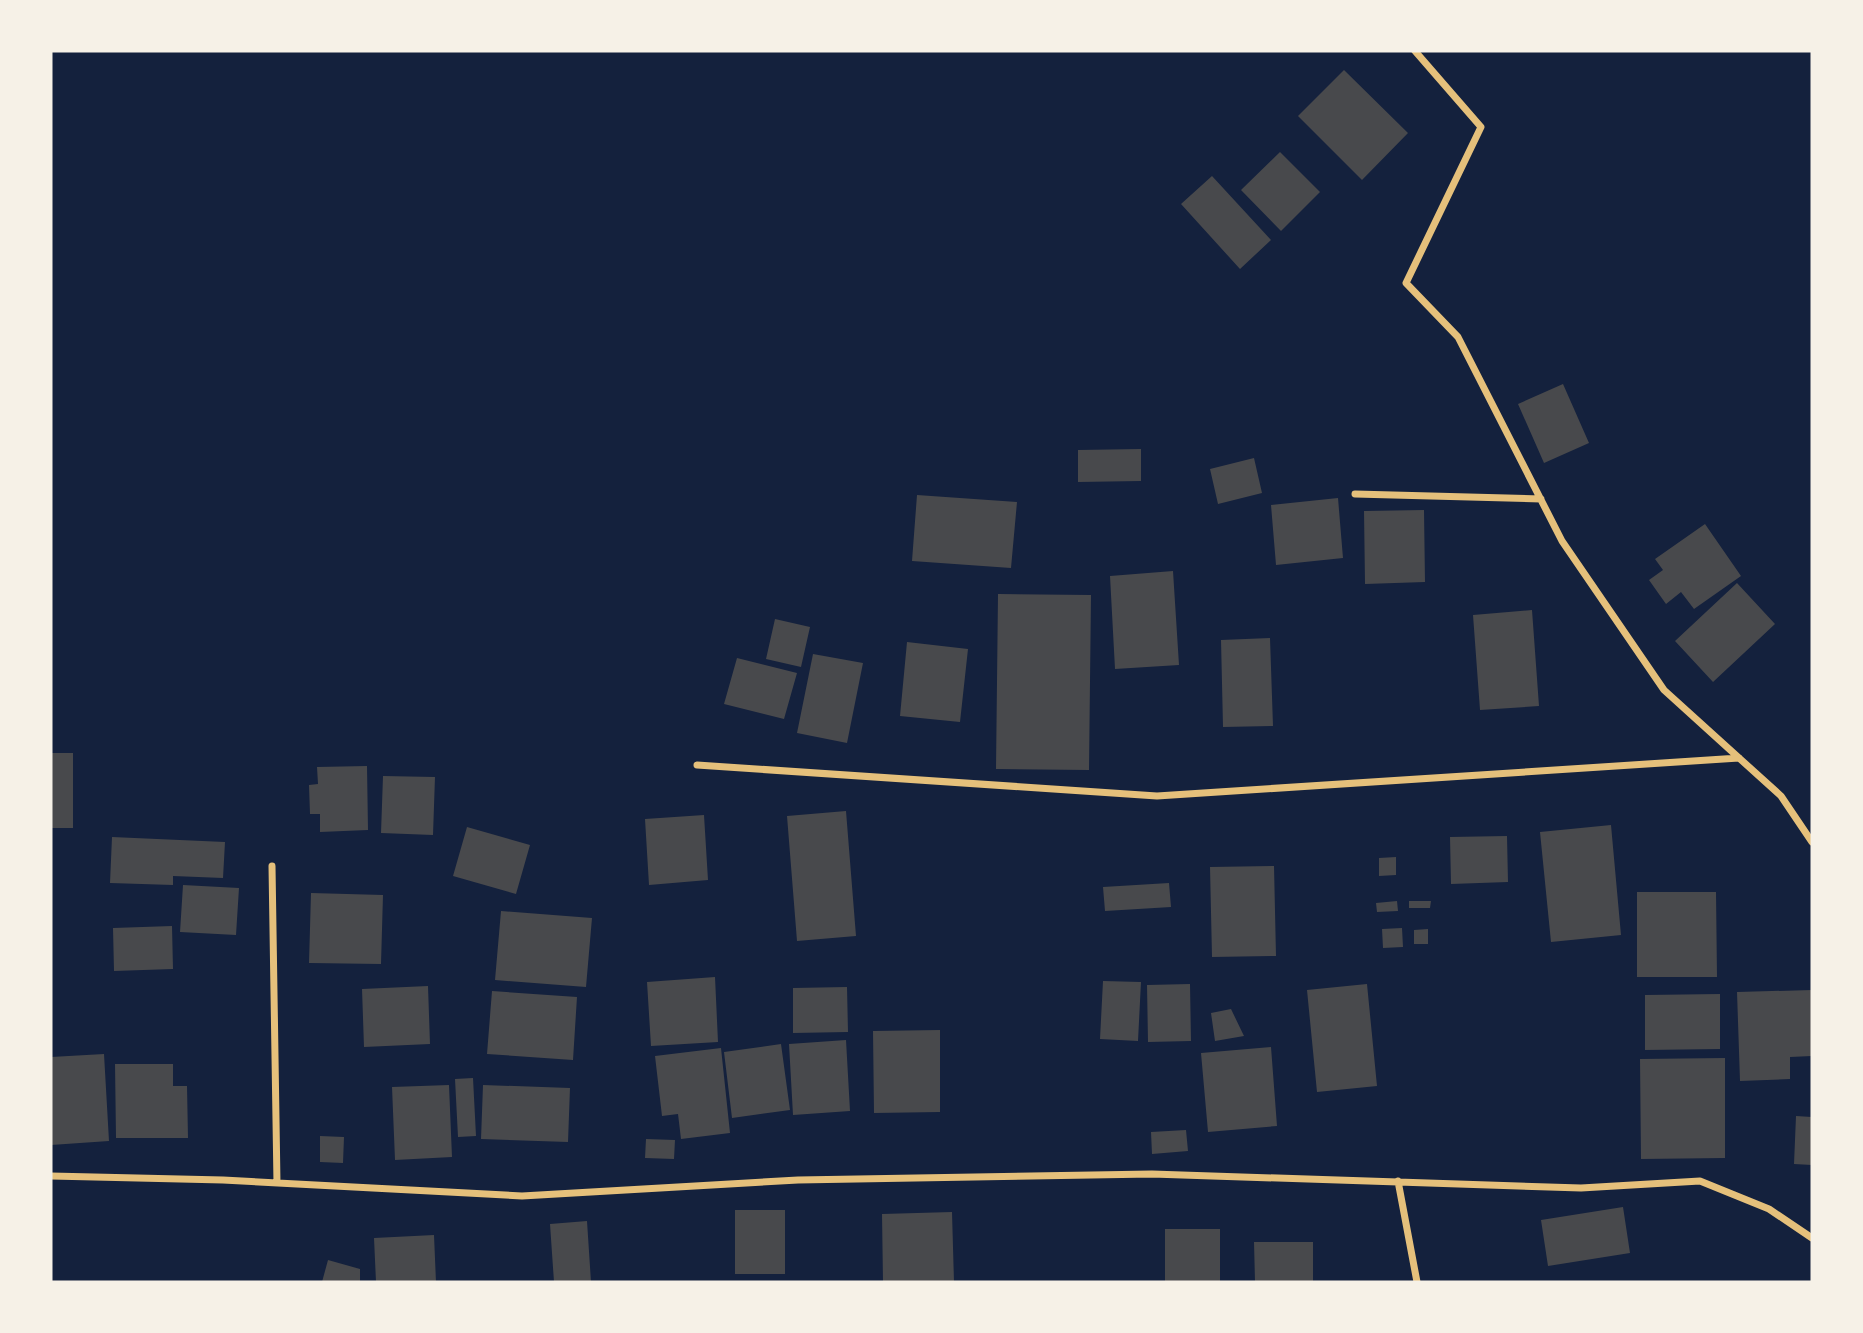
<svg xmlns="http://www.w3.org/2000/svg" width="1863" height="1333" viewBox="0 0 1863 1333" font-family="'Space Grotesk',sans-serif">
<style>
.building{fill:#48494c}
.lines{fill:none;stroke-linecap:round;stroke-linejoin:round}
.minor{stroke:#e5c07b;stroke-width:7}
</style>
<rect width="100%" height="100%" fill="#14213d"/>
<!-- building -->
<path class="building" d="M1344,70L1408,133L1362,180L1298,116Z
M1280,152L1320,192L1281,231L1241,190Z
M1212,176L1271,240L1240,269L1181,204Z
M1563,384L1589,443L1544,463L1518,404Z
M1141,449V481L1078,482V450Z
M1254,458L1262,493L1218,504L1210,469Z
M917,495L1017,502L1011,568L912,561Z
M1338,498L1343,558L1276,565L1271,505Z
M1424,510L1425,582L1365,584L1364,511Z
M1705,524L1741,576L1694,609L1681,592L1666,604L1649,580L1663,570L1655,559Z
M1173,571L1179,665L1115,669L1110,576Z
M1737,583L1775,624L1713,682L1675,641Z
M998,594L1091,595L1089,770L996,769Z
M1532,610L1539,706L1480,710L1473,615Z
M775,619L810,627L801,667L766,659Z
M1270,638L1273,726L1223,727L1221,640Z
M907,642L968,649L960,722L900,716Z
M813,654L863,663L847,743L797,733Z
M737,658L797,673L784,719L724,704Z
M51,753H73V828H51Z
M367,766L368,830L320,832V814H310L309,785L318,784L317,767Z
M383,776L435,777L433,835L381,833Z
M846,811L856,936L797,941L787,816Z
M704,815L708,880L649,885L645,819Z
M1611,825L1621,935L1551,942L1540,832Z
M467,827L530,845L516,894L453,876Z
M1507,836L1508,882L1451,884L1450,837Z
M112,837L225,842L223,878L173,876V885L110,883Z
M1396,857V875L1379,876V858Z
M1274,866L1276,956L1212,957L1210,867Z
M1169,883L1171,907L1105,911L1103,887Z
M183,885L239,888L236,935L180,932Z
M1637,892H1716L1717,977H1637Z
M311,893L383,895L381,964L309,963Z
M1397,901L1398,911L1377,912L1376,903Z
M1409,901H1431L1430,908H1409Z
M501,911L592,918L586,987L495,980Z
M172,926L173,969L114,971L113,928Z
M1402,928L1403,947L1383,948L1382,929Z
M1428,929V944H1414V930Z
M715,977L718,1042L651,1046L647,982Z
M1103,981L1141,982L1138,1041L1100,1039Z
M1190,984L1191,1041L1148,1042L1147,985Z
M1367,984L1377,1086L1317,1092L1307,990Z
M428,986L430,1044L364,1047L362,989Z
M847,987L848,1032L793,1033V988Z
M1812,990V1056L1790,1057V1079L1740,1081L1737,992Z
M492,991L577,997L573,1060L487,1054Z
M1720,994V1049L1645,1050V995Z
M1231,1009L1244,1036L1215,1041L1211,1013Z
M940,1030V1112L874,1113L873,1031Z
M846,1040L850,1111L793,1115L789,1044Z
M781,1044L790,1110L732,1118L724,1052Z
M1271,1047L1277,1126L1208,1132L1201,1053Z
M721,1048L730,1133L681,1139L678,1114L662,1116L655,1056Z
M104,1054L109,1141L51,1145V1057Z
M1725,1058V1158L1641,1159L1640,1059Z
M115,1064H173V1086H187L188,1138H116Z
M473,1078L476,1136L458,1137L455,1079Z
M449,1085L452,1157L395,1160L392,1087Z
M483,1085L570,1088L568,1142L481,1139Z
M1796,1116L1812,1117V1165L1794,1164Z
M1186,1130L1188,1151L1152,1154L1151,1132Z
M320,1136L344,1137L343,1163L320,1162Z
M646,1139L675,1140L674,1159L645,1158Z
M1623,1207L1630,1253L1548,1266L1541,1220Z
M735,1210H785V1274H735Z
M952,1212L954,1282H883L882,1214Z
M587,1221L591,1282H554L550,1224Z
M1165,1229H1220V1282H1165Z
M434,1235L436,1282H376L374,1238Z
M1254,1242H1313V1282H1255Z
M328,1260L360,1269V1282H322Z"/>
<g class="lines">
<!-- minor -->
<path class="minor" d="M1415,51L1481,127L1406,283L1458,337L1562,541L1664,690L1781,796L1812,842
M1355,494L1541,499
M697,765L1157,796L1739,758
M272,866L277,1183
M51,1176L223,1180L522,1196L798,1180L1152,1174L1581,1188L1700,1181L1769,1209L1812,1238
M1398,1181L1417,1282"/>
</g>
<!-- border -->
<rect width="1863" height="1333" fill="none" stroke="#f6f1e7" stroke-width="105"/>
</svg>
